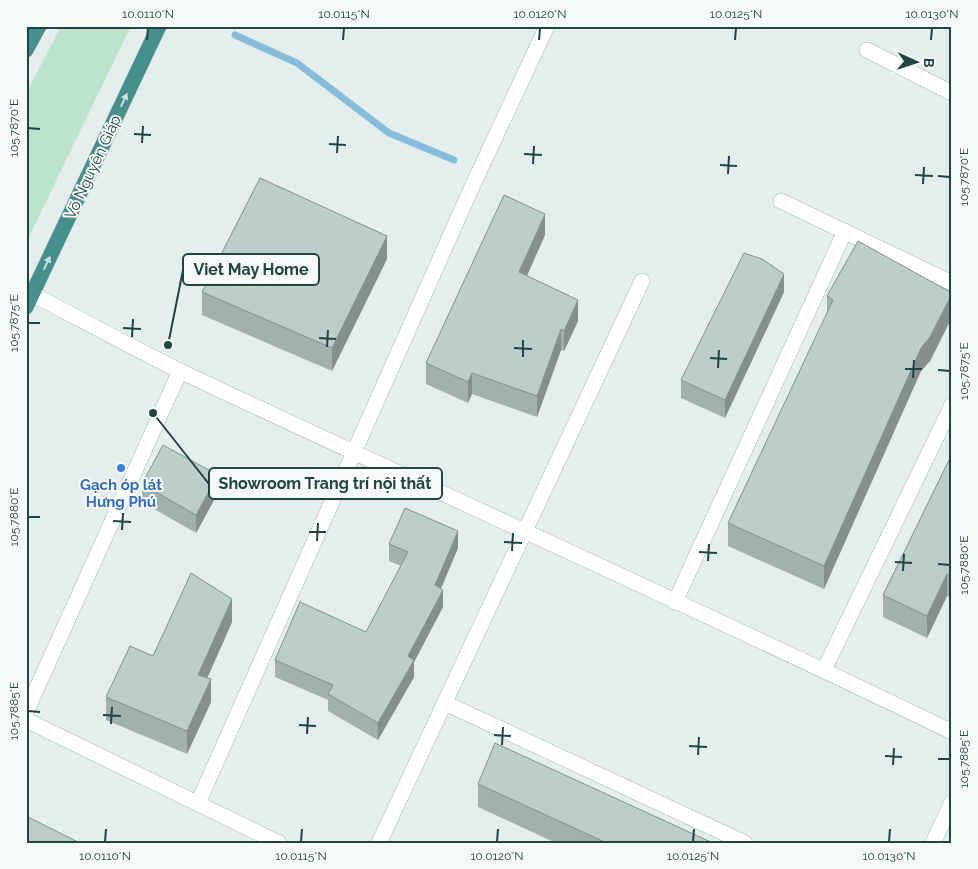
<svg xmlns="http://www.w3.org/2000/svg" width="978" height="869" viewBox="0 0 978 869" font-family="Raleway,sans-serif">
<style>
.green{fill:#bbe3ce}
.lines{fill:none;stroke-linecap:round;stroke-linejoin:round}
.stream{stroke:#87bdda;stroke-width:7}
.minor-casing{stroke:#a6b8b6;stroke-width:16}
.trunk-casing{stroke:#c1cbca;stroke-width:16}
.minor{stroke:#fff;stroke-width:15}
.trunk{stroke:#468f8c;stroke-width:15}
.wall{fill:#a2b1ad}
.shaded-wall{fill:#84908d}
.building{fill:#bccec9;stroke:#84908d}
.oneway{fill:#cae0de}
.ticks{fill:none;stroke:#214441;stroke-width:2}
.shop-dot{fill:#3f7fe0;stroke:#f6fbf9;stroke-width:2}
.labels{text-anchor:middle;stroke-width:4;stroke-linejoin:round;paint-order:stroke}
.street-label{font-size:15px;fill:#214441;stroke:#f6fbf9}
.shop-label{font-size:15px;font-weight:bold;fill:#366cbe;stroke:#f6fbf9}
.leader{fill:none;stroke:#214441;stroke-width:2}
.callout-dot{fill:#214441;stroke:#f6fbf9;stroke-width:2}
.callout{fill:#f6fbf9;stroke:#214441;stroke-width:2}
.callout-label{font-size:16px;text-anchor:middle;font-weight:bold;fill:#214441}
.neatline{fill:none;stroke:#214441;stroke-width:2}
.ticks-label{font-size:12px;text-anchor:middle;fill:#214441}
</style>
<rect width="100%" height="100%" fill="#e4efed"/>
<!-- green -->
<path class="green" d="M61,26H131L26,243V94Z"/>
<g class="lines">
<!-- stream -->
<path class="stream" d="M235,35L297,63L389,133L454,160"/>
<defs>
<path id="minor" d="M867,50L952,93
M781,201L952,283
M32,294C82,320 131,347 182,372C438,493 697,608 952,732
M675,602L845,231
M824,670L952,405
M445,703L745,843
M26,712L180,371
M26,720L279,843
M198,803L471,189L547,26
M379,843L642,281
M933,843L952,802"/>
<path id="trunk" d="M26,50L39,26
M26,307L159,26"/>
</defs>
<!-- minor casing -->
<use href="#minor" class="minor-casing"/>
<!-- trunk casing -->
<use href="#trunk" class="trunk-casing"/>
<!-- minor -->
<use href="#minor" class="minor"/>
<!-- trunk -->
<use href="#trunk" class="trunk"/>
</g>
<!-- wall -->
<path class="wall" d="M545,235L527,276L578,321L564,351L561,350L537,417L472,394L468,403L426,384V363Z
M387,259L332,371L202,315V292Z
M784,292L725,418L681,398V380Z
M952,293V317L930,361L921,371L824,589L728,546V523L827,315V296Z
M952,454V599L947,596L927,638L883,617V595Z
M142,484L218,493L196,533L142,502Z
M389,544L458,548L441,589L443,607L414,662V677L378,740L328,711V700L275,677V660L366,632L401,566L389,561Z
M232,622L207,678L211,702L187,754L106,720V697L153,656Z
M478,784L713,843H556L478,807Z"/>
<!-- shaded-wall -->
<path class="shaded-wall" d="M545,214V235L519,293V272Z
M387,236V259L332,371V348Z
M784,274V292L725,418V400Z
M952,294V317L930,361L921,371L824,589V566L921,348Z
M578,300V321L564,351V331Z
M561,329V350L537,417V396Z
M472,373V394L468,403V382Z
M218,475V493L196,533V515Z
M458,531V548L435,602V585Z
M947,574V596L927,638V616Z
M443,590V607L414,662V677L378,740V723L408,656Z
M232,599V622L198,699V675Z
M211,679V702L187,754V731Z"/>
<!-- building -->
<path class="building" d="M260,178L387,236L332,348L202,292Z
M504,195L545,214L519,272L578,300L564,331L561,329L537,396L472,373L468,382L426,363Z
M858,241L952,293V294L930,337L921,348L824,566L728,523L833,300L827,296Z
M744,253L762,259L784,274L725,400L681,380Z
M163,445L218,475L196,515L142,484Z
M952,454V576L947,574L927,616L883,595Z
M405,508L458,531L435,585L443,590L408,656L414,660L378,723L328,694L333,685L275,660L300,602L366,632L408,552L389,544Z
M191,573L232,599L198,675L211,679L187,731L106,697L130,646L153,656Z
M495,743L713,843H607L478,784Z
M26,816L80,843H26Z"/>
<!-- one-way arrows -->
<defs><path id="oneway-solid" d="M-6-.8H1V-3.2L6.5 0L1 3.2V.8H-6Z" transform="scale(1.25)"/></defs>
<g class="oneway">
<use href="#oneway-solid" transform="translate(124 100) rotate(-65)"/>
<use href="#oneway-solid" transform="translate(47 263) rotate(-65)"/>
</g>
<!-- ticks -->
<path class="ticks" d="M147,40L148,28M343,40L344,28M539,40L540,28M735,40L736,28M931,40L932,28M28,128L40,129M134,134L151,135M142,143L143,126M329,144L346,145M337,153L338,136M524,154L542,155M533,164L534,146M720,165L737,166M728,174L729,156M915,175L933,176M938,176L950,177M923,184L924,167M28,323H40M123,328L141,329M132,337L133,319M319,338L336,339M327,347L328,330M514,348L532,349M523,357V340M710,358L727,359M718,368L719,350M905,369H922M938,370L950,371M913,378L914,360M28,517H40M113,521L131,522M122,530L123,513M309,532H326M317,541L318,523M504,542L522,543M512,551L513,533M699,552L717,553M708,561L709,544M895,562L912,563M938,564L950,565M903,571L904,554M28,711L40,712M103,715L121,716M111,724L112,707M299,725L316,726M307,734L308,717M494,735L511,736M502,745L503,727M689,746L707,747M698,755L699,737M885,756L902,757M938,759H950M893,765L894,748M105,842L106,829M301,842L302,829M497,842L498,829M693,842L694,829M889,842L890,829"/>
<!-- markers -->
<circle class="shop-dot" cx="121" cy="468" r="5"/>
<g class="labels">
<!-- street labels -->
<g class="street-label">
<text transform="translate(93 167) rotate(-65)" y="5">Võ Nguyên Giáp</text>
</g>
<!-- shop labels -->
<g class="shop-label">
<text x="121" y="490">Gạch óp lát<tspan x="121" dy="17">Hưng Phú</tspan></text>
</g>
</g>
<!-- callouts -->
<path class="leader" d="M168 345L183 270M153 413L209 484"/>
<g class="callout-dot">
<circle cx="168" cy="345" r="5"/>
<circle cx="153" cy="413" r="5"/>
</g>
<g class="callout">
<rect x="183" y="254" width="136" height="31" rx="5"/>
<rect x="209" y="468" width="233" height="31" rx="5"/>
</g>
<g class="callout-label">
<text x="251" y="275">Viet May Home</text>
<text x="325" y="489">Showroom Trang trí nội thất</text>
</g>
<!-- border -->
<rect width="978" height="869" fill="none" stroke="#f6fbf9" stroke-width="55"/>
<!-- north arrow -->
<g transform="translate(916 62) rotate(93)" stroke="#f6fbf9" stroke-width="4" paint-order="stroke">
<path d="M0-4L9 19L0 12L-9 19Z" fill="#214441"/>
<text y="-8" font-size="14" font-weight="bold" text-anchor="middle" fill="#214441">B</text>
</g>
<rect x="28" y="28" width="922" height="814" class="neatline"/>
<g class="ticks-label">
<text x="148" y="18">10.0110°N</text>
<text x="344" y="18">10.0115°N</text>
<text x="540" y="18">10.0120°N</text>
<text x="736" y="18">10.0125°N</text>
<text x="932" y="18">10.0130°N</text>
<text transform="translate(14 128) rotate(-90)" y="4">105.7870°E</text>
<text transform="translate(964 177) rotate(-90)" y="4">105.7870°E</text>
<text transform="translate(14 323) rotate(-90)" y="4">105.7875°E</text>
<text transform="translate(964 371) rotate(-90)" y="4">105.7875°E</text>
<text transform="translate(14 517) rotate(-90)" y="4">105.7880°E</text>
<text transform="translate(964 565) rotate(-90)" y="4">105.7880°E</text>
<text transform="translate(14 711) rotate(-90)" y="4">105.7885°E</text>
<text transform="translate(964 759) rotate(-90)" y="4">105.7885°E</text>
<text x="105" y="860">10.0110°N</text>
<text x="301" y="860">10.0115°N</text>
<text x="497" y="860">10.0120°N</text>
<text x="693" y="860">10.0125°N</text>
<text x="889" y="860">10.0130°N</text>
</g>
</svg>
